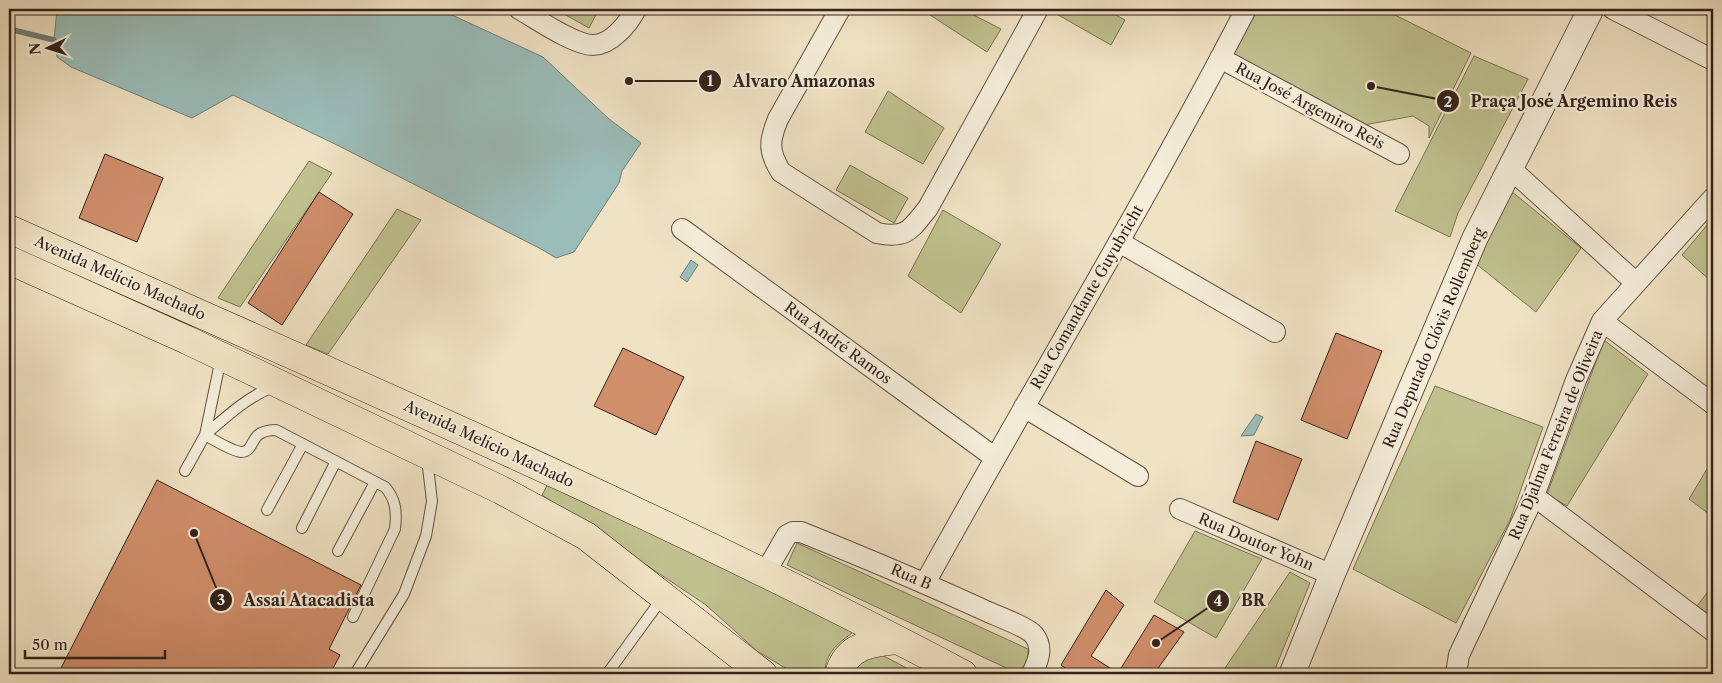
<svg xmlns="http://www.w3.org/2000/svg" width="1722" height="683" viewBox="0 0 1722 683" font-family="'Libre Caslon Text',serif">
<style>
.green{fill:#c0c18f;stroke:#7a7255}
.water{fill:#9bbdb9;stroke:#717f7a}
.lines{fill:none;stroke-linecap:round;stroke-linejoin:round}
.stream{stroke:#717f7a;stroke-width:5.5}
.building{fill:#d08e6b;stroke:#33221b}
.service-casing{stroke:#625245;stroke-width:12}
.minor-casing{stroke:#625245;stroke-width:22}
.tertiary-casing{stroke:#625245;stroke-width:27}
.primary-casing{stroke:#33221b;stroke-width:29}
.service{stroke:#f5edd9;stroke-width:10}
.minor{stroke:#f5edd9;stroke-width:20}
.tertiary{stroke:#f5edd9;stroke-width:25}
.primary{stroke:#f0e3c4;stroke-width:28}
.labels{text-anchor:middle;stroke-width:4.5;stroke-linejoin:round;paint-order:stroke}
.street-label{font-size:15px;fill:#33221b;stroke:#f5edd9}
.leader{fill:none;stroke:#33221b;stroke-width:2}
.callout-dot{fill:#33221b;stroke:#f5edd9;stroke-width:2}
.mark-label{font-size:15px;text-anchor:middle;font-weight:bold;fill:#fff}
.callout-label{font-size:16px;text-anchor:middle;font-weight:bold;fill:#33221b;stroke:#f5edd9;stroke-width:4.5;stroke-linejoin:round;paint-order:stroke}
</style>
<rect width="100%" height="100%" fill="#f0e3c4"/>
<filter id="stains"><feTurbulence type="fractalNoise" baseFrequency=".004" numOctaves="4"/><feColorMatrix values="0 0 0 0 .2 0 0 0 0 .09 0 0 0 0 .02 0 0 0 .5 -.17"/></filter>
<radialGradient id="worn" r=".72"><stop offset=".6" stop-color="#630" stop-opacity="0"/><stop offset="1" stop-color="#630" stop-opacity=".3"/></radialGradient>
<!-- green -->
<path class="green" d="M555,9H599L589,28Z
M930,9H962L1001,29L987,52L927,13Z
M1055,9H1105L1125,20L1111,45L1053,12Z
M1255,9H1383L1471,53L1429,138V126L1413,116L1364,125L1228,56Z
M1474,56L1528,79L1458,213L1450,237L1395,211Z
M888,91L944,128L923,164L865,132Z
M309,161L332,173L240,307L218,298Z
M850,165L908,198L894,223L836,190Z
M1511,191L1581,248L1536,312L1475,263Z
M397,209L421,220L328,354L306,345Z
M943,210L1001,244L961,313L908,276Z
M1713,218V283L1682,255Z
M1604,340L1648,374L1567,506L1547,494Z
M1435,386L1543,427L1510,520L1456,623L1353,569Z
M1713,459V517L1689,499Z
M548,484L862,626C844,639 824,650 825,674H795L757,651L706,605L542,495Z
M1195,531L1262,559L1216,638L1154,602Z
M797,543L1028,649V661L1017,673L787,565Z
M1290,572L1310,583L1273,674H1221Z
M1713,585V619L1697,606Z
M878,653L918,674H850L852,664Z"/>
<!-- water -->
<path class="water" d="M57,9H439L543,57L609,119L641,143L622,171L619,183L574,252L556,258L541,249L337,145L233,95L192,118L71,67L57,57L54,40Z
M691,260L698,265L687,282L680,277Z
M1256,414L1263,417L1254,435L1241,436Z"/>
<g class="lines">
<!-- stream -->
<path class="stream" d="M9,29L54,40"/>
</g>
<!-- building -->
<path class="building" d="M105,154L163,178L137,242L79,218Z
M319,192L353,214L282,325L248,303Z
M1336,333L1382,351L1347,439L1301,420Z
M623,348L684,377L656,435L594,406Z
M1256,441L1302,459L1278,520L1233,502Z
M157,480L361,585L329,649L340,655L330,674H58Z
M1106,590L1124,605L1091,656L1118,673L1154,615L1184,632L1154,674H1073L1061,665Z"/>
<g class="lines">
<defs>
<path id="service" d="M205,435C214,440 232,451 241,452C251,452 252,441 257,436C262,431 269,430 276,430L385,487C396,499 397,513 395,529L353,617
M205,435C226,417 247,397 273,387
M185,471L205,435L221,358
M267,510L303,444
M302,528L336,461
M338,551L375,482
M355,674L404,594L426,536L432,501L427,459
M607,674L663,597"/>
<path id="minor" d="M519,9C537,19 574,45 593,45C611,45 628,24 636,9
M840,9L778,119C769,141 768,151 781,172L877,233C907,239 910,230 928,208L1038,9
M1613,9L1713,60
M1220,58L1399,154
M1511,169L1636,283
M682,229L994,457
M1119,242L1275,332
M1602,321L1713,404
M1024,407L1138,476
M1534,496L1713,631
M1180,509L1332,575
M765,573L787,535L793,532H801C863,557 925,583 986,611C997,616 1027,627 1034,635C1044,648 1038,661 1032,674
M925,583C1031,391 1145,204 1246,9
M1456,674L1459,655L1534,496L1576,380L1602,321L1713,198"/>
<path id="tertiary" d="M1292,674L1332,575L1475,238L1591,9"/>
<path id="primary" d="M9,229C329,372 653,510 963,674
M9,260L187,340L501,490L586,536L763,674
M839,674C847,645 871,643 898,640"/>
</defs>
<!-- service casing -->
<use href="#service" class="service-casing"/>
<!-- minor casing -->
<use href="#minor" class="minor-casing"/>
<!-- tertiary casing -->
<use href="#tertiary" class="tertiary-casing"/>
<!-- primary casing -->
<use href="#primary" class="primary-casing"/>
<!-- service -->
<use href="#service" class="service"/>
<!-- minor -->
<use href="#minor" class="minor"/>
<!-- tertiary -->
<use href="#tertiary" class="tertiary"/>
<!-- primary -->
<use href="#primary" class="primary"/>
</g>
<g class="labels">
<!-- street labels -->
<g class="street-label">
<text transform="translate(1310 106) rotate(28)" y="5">Rua José Argemiro Reis</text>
<text transform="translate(120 278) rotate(24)" y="5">Avenida Melício Machado</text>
<text transform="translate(1087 297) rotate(-60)" y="5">Rua Comandante Guyubricht</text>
<text transform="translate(1434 338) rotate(-67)" y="5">Rua Deputado Clóvis Rollemberg</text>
<text transform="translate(838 343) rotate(36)" y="5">Rua André Ramos</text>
<text transform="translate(1556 435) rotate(-68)" y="5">Rua Djalma Ferreira de Oliveira</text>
<text transform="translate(489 444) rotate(25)" y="5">Avenida Melício Machado</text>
<text transform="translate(1256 542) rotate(23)" y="5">Rua Doutor Yohn</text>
<text transform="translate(911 577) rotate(23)" y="5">Rua B</text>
</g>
</g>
<!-- callouts -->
<path class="leader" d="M629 81L710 81M1371 86L1448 101M194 533L221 600M1156 643L1218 601"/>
<g class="callout-dot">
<circle cx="629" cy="81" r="5"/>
<circle cx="1371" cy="86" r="5"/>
<circle cx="194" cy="533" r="5"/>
<circle cx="1156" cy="643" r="5"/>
<circle cx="710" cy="81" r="12"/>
<circle cx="1448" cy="101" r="12"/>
<circle cx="221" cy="600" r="12"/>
<circle cx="1218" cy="601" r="12"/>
</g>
<g class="mark-label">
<text x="710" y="86">1</text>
<text x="1448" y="107">2</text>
<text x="221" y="605">3</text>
<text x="1218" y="606">4</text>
</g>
<g class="callout-label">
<text x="804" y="87">Alvaro Amazonas</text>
<text x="1574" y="107">Praça José Argemino Reis</text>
<text x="309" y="606">Assaí Atacadista</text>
<text x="1253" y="606">BR</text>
</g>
<!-- margin -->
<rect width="1722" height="683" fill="none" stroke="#f0e3c4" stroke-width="30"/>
<rect x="10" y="10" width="1702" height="663" fill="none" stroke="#33221b" stroke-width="2.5"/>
<rect x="15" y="15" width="1692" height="653" fill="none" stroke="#33221b"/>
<!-- north arrow -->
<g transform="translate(48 48) rotate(266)" stroke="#f5edd9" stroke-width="4" paint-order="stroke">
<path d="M0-4L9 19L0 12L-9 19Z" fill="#33221b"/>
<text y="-8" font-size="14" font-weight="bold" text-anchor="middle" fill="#33221b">N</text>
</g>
<!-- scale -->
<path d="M25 650v8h140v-8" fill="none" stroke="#33221b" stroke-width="2.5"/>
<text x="32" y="650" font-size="15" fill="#33221b" stroke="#f5edd9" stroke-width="4" paint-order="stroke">50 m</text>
<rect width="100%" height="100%" filter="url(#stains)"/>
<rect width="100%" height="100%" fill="url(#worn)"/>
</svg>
